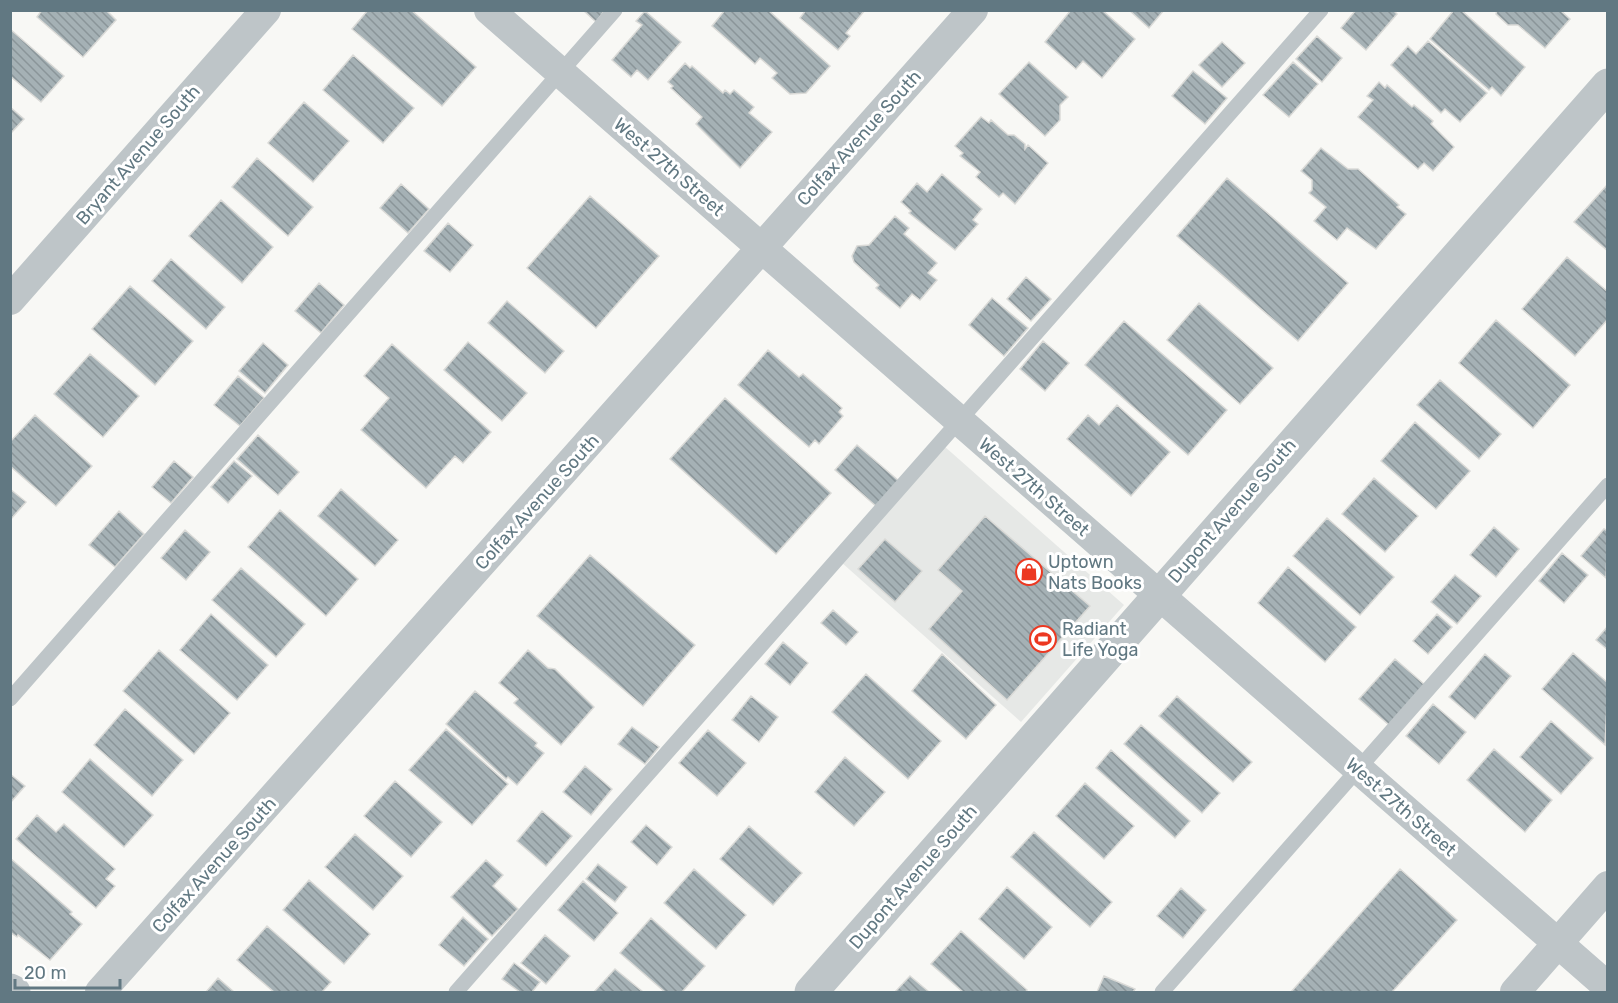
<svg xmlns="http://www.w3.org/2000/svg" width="1618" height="1003" viewBox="0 0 1618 1003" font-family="Rubik,sans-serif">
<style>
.built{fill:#e6e8e6}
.building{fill:url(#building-back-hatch);stroke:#dadad7;stroke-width:1.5}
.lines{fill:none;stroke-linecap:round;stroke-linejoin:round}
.service{stroke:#bec5c8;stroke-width:15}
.minor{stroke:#bec5c8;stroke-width:30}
.tertiary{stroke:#bec5c8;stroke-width:33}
.labels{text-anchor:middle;stroke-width:6;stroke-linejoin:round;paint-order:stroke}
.street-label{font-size:18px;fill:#617882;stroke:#fff}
.poi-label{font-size:18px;fill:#617882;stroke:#fff;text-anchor:start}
</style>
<defs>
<pattern id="building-back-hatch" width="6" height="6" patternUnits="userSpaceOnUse" patternTransform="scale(1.5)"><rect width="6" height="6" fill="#a5b1b5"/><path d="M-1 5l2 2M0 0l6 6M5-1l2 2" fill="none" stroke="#8a9599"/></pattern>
</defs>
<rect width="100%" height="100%" fill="#f8f8f5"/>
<!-- built -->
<path class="built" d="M944,446L1124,605L1021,722L841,562Z"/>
<!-- building -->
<path class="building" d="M42,10H106L116,20L83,57L37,17Z
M368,10H411L476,67L442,106L352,29Z
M583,10H605L596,22Z
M725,10H768L830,66L806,93L790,94L772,78L777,73L760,58L755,64L712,26Z
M865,10L846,33L850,36L838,50L800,18L806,10Z
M1071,10H1102L1135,39L1102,78L1083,61L1076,69L1045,42Z
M1129,10H1164L1149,28Z
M1356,10H1393L1397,14L1366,50L1341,28Z
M1454,10H1461L1525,67L1501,96L1492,87L1489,90L1430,39Z
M1497,10H1560L1570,19L1545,48L1518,25H1508L1496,14Z
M645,11L681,42L648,80L637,70L631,77L612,60L642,25L636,21Z
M10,29L64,76L41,102L10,76Z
M1317,36L1342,58L1322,82L1296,59Z
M1428,41L1487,93L1460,122L1445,109L1441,113L1391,65L1408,46L1416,54Z
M1222,42L1245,63L1222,87L1199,65Z
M353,55L414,108L383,143L323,90Z
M1029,62L1068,97L1060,105V120L1045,136L999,94Z
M1293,62L1318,84L1289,117L1263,95Z
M685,63L690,68L692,66L723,93L725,90L730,94L734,90L754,107L749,113L772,132L740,168L696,124L702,117L671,88L673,86L668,82Z
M1193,71L1227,98L1205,124L1172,96Z
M1379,82L1385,88L1387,85L1412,107L1414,105L1433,121L1431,124L1454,147L1433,171L1424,163L1418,169L1358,117L1373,100L1367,96Z
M304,102L349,141L313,182L268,143Z
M10,107L24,119L10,134Z
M981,117L989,123L991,120L1008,135H1014L1025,144V149L1028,145L1048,163L1015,204L1003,193L999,197L976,177L980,172L960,156L963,153L955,146Z
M1321,148L1348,169H1358L1399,205L1397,207L1406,214L1376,249L1347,228L1337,240L1314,221L1326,207L1309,193L1312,190V180L1301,171Z
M257,158L313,207L288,236L232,187Z
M942,174L982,209L973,220L978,224L955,250L909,213L911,211L901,202L917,183L927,192Z
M1227,178L1348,283L1298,341L1177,236Z
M401,184L429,209L408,233L380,208Z
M1608,184V251L1574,222Z
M590,196L659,256L596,328L527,268Z
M221,200L273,247L242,283L189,236Z
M895,216L909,228L904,234L937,263L928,273L937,280L920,300L912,294L900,308L876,288L879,285L854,262L852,256L857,246L869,245Z
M448,223L473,245L450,272L424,251Z
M1567,257L1608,292V319L1575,356L1522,309Z
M171,259L225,307L206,329L152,281Z
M1026,277L1051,299L1031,321L1007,299Z
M319,283L344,305L321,333L295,311Z
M130,286L193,341L155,385L92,329Z
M992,298L1028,328L1004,356L969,325Z
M507,301L564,351L545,373L488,323Z
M1199,303L1273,368L1240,404L1167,340Z
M1496,320L1570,385L1533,428L1459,363Z
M1124,321L1227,410L1188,455L1085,365Z
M1043,341L1069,363L1045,391L1020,369Z
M468,342L527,393L502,421L444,370Z
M263,343L288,365L265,393L239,371Z
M392,344L491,432L463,463L455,456L426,488L361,430L389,398L364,376Z
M768,350L799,377L803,374L842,408L839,412L843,416L819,444L815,440L809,447L738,385Z
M90,354L139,396L103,437L54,394Z
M238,376L264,398L240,426L214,405Z
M1440,380L1501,434L1479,459L1417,405Z
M725,398L831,493L776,554L670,459Z
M1117,405L1170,452L1131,496L1067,439L1088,415L1099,425Z
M35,415L92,466L56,506L10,466V442Z
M1415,422L1470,471L1436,509L1381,461Z
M258,435L299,472L278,495L237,459Z
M857,445L899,481L877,507L835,470Z
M174,461L193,477L171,503L152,487Z
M234,461L252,476L228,503L211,487Z
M1374,478L1418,516L1385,552L1342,514Z
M10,489L26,502L10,520Z
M341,489L398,540L375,566L318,516Z
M280,510L358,579L326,616L248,547Z
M119,511L144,534L115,567L89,545Z
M985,516L1090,606L1007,700L929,629L962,591L938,570Z
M1327,518L1394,577L1360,615L1293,556Z
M1494,527L1519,549L1496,577L1470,555Z
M1604,529L1608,531L1606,578L1581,556Z
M185,530L210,552L186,580L161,558Z
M885,539L922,571L895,602L858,569Z
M1562,553L1588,575L1564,603L1539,581Z
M590,555L695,645L643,706L537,616Z
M1288,567L1356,627L1325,662L1258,603Z
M241,568L305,624L276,657L212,600Z
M1455,575L1481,596L1457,624L1431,602Z
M833,610L858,632L846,645L821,623Z
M211,614L268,665L237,700L180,650Z
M1437,614L1452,627L1428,654L1413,641Z
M1608,626V650L1596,640Z
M783,642L808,663L790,685L765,664Z
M159,650L230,713L194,754L123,691Z
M528,650L548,668L555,669L594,707L561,745L514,703L518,699L499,683Z
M1573,653L1608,683L1605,745L1542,689Z
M942,654L996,705L966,739L912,691Z
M1485,654L1511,676L1475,719L1449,697Z
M1395,659L1425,685L1389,725L1359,699Z
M866,674L941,741L908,779L832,712Z
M475,691L537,743L535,746L544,753L517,785L508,777L506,779L446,724Z
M751,696L778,717L759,742L732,720Z
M1177,696L1252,762L1233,782L1159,716Z
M1433,704L1466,732L1439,764L1406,736Z
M125,709L183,760L152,796L94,745Z
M1551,721L1593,758L1561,794L1520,757Z
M1141,725L1220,793L1202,813L1124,744Z
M632,727L659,747L645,764L618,744Z
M446,729L508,784L472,825L409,770Z
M708,730L746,763L717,796L679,763Z
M1494,749L1552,800L1525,832L1467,780Z
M1111,750L1190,821L1175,838L1096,768Z
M845,757L885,792L854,826L815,792Z
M90,759L153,815L124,847L62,792Z
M585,766L612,789L591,815L563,792Z
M10,774L25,786L10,803Z
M395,781L442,822L411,857L364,816Z
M1085,783L1134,826L1104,859L1056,816Z
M542,811L572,836L546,866L517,841Z
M37,815L56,832L64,824L115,869L106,879L115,886L96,908L16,839Z
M646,825L672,847L657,865L631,842Z
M749,826L802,873L773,905L720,859Z
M1034,832L1112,902L1090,927L1011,857Z
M355,834L403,876L373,910L325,867Z
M10,858L72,912L70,914L82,924L50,960L18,935L17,937L10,932Z
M486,860L503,875L493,886L518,909L492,936L451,897Z
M598,864L627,887L615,902L586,879Z
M694,869L746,915L716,949L664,903Z
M1400,869L1457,920L1392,992H1291Z
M309,880L370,934L344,964L283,910Z
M583,881L618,913L594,941L558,910Z
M1007,887L1052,927L1024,959L979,919Z
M1181,888L1206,910L1183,938L1157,916Z
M463,917L488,939L464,966L439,945Z
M651,918L705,966L682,992H665L620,953Z
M267,926L331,982L322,992H274L237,960Z
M961,931L1027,990L1025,992H963L931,964Z
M545,935L570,956L546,984L521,963Z
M514,963L540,982L532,992H520L502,979Z
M615,969L643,992H594Z
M910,976L929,992H895Z
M1104,976L1135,989L1133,992H1097Z
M218,978L234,992H206Z"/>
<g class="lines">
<!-- service -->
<path class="service" d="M10,699L615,10
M456,992L1321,10
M1162,992L1608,485"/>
<!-- minor -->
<path class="minor" d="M489,10L1608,987
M10,300L266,10
M100,992L973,10
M1515,992L1608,886"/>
<!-- tertiary -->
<path class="tertiary" d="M10,990L14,992
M811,992L1608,85"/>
</g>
<!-- icons -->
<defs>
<symbol id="shop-ring" viewBox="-11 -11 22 22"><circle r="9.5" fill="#fff" stroke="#ec3821" stroke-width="1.5"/><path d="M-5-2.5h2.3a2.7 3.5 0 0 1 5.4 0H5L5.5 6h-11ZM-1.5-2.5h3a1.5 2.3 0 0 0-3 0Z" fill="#ec3821"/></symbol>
<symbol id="stadium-ring" viewBox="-11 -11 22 22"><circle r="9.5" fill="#fff" stroke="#ec3821" stroke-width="1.5"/><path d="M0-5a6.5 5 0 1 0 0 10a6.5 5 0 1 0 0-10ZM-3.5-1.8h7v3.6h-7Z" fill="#ec3821"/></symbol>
</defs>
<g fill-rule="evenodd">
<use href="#shop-ring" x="1014" y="557" width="30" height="30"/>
<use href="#stadium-ring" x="1028" y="624" width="30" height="30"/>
</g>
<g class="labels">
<!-- street labels -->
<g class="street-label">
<text transform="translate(859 138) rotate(-48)" y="6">Colfax Avenue South</text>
<text transform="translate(138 155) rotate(-49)" y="6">Bryant Avenue South</text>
<text transform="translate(669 167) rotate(41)" y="6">West 27th Street</text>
<text transform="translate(1034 487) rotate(41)" y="6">West 27th Street</text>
<text transform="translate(537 502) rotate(-48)" y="6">Colfax Avenue South</text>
<text transform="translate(1232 511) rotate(-49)" y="6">Dupont Avenue South</text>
<text transform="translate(1401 807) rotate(41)" y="6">West 27th Street</text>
<text transform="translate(214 865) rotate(-48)" y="6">Colfax Avenue South</text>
<text transform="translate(913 877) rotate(-49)" y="6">Dupont Avenue South</text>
</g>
<!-- poi labels -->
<g class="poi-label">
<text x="1048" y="568">Uptown<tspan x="1048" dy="21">Nats Books</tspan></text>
<text x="1062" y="635">Radiant<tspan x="1062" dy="21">Life Yoga</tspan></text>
</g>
</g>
<!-- border -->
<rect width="1618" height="1003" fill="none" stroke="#617882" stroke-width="24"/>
<!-- scale -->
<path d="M15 979v9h105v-9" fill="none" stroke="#617882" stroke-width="3"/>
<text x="24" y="979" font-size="18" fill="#617882" stroke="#ffffff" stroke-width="4.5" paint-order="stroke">20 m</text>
</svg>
